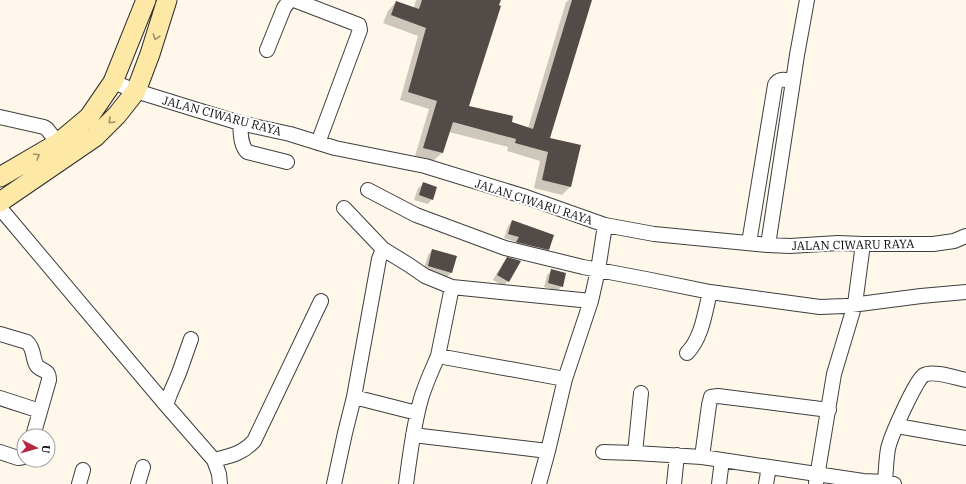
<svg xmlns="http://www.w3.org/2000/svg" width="966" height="484" viewBox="0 0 966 484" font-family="'IBM Plex Serif',serif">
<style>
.shadow{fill:#0003}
.building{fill:#534b48}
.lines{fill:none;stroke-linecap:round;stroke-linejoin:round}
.street-casing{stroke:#3e3e3e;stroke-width:16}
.secondary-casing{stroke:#2d2d2d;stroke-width:21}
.street{stroke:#fff;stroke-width:14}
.secondary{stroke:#fde8a6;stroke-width:19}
.oneway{stroke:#9c9068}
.labels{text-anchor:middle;stroke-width:4;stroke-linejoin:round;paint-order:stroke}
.street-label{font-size:12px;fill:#0b0b0b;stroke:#fff}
</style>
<rect width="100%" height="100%" fill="#fff8ea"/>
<!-- shadow -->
<path class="shadow" d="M416,0H500L468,107L510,123L528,128L566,2L569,0H591L549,139L571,186L562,195L534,188L540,161L507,151L508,147L449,132L442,153L433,161L415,156L429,109L400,100L418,36L383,23L388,11L396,2L414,8Z
M423,184L432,199L428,204L414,200L418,188Z
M512,221L548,249L544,254L513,246L516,242L504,238L508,226Z
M432,250L456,257L451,273L446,278L423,271L428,255Z
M508,258V281L503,286L493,280L503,263Z
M552,270L562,286L557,291L544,287L547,275Z"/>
<!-- building -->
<path class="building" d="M422,0H501L499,5L501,6L469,106L513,116L512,122L533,129L572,0H592L550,138L581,145L571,187L542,180L548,152L515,143L516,139L453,122L443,153L423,148L437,101L408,92L426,28L391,15L396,1L419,9Z
M423,182L437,187L433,200L419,195Z
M512,220L554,235L549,250L516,242L519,237L508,234Z
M432,249L457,256L452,273L428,266Z
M507,257L521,261L509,282L497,275Z
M551,269L566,273L563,287L548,283Z"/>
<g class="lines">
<defs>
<path id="street" d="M294,0L359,25L360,30L318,143
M267,50L284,8L289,1L294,0
M113,82L136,91L194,109L240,123L290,134L335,148L425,166L526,197L605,225L654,234L768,245L790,246L838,243L863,244H933L954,241L966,236
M0,117L44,127L47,129L58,143
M240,123C241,133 240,144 247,152L287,162
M368,190L416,215L505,248L583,267L651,280L710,292
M0,208L166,405L214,460L219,474L220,484
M749,243L775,85C779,77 786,80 793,81
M768,245L797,55L807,0
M383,249L409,265L425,276L452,287L591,301
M0,334L27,342C35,349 32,359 37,366C43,372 49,369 49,380L33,436
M687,353C702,338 705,312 710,292L820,307L844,306L921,296L966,292
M438,356L452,287
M641,393L635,453L702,457
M354,397L417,413
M0,398L40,411
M166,405L170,394L179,373L191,339
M829,410L718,396L711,397L709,405L702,457L863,481L885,482
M897,426L966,438
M413,435L548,451
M0,452L18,458L24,457
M603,452L635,453
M214,460C230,456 242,454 254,441L321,301
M816,483L834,374L855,304L863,244
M79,484L83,470
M138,484L143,467
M334,484L345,433L354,397L379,259L383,249L344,208
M406,484C410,456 413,427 421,399C425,385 432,370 438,356L565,379
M539,484L548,451L565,379L591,301L598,270L605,225
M674,484L677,455
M719,484L722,460
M766,484L769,467
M894,484L885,482C886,471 886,460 888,449C890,438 916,379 924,375C933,370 956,378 966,380"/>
<path id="secondary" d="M0,177L58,143L89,117L113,82L146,0
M0,202L95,137L117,115L136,91L150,54L167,0"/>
</defs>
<!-- street casing -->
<use href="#street" class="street-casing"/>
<!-- secondary casing -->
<use href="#secondary" class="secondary-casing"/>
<!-- street -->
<use href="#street" class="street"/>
<!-- secondary -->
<use href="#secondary" class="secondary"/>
</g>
<!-- one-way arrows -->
<defs><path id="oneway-chevron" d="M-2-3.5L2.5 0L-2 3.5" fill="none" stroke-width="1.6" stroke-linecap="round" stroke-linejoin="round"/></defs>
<g class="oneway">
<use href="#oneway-chevron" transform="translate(156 37) rotate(108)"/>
<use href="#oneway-chevron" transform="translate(111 121) rotate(135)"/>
<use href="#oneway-chevron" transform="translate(37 156) rotate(-30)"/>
</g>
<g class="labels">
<!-- street labels -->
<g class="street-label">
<text transform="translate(222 116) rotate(15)" y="4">JALAN CIWARU RAYA</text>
<text transform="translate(534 202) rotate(18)" y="4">JALAN CIWARU RAYA</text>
<text transform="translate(853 245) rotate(-1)" y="4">JALAN CIWARU RAYA</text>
</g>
</g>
<!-- north arrow -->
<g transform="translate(36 448) rotate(96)"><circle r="19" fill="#ffffff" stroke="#9d9d9d"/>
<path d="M0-3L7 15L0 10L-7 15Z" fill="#b72741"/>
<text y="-6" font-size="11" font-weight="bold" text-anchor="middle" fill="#0b0b0b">U</text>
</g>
</svg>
